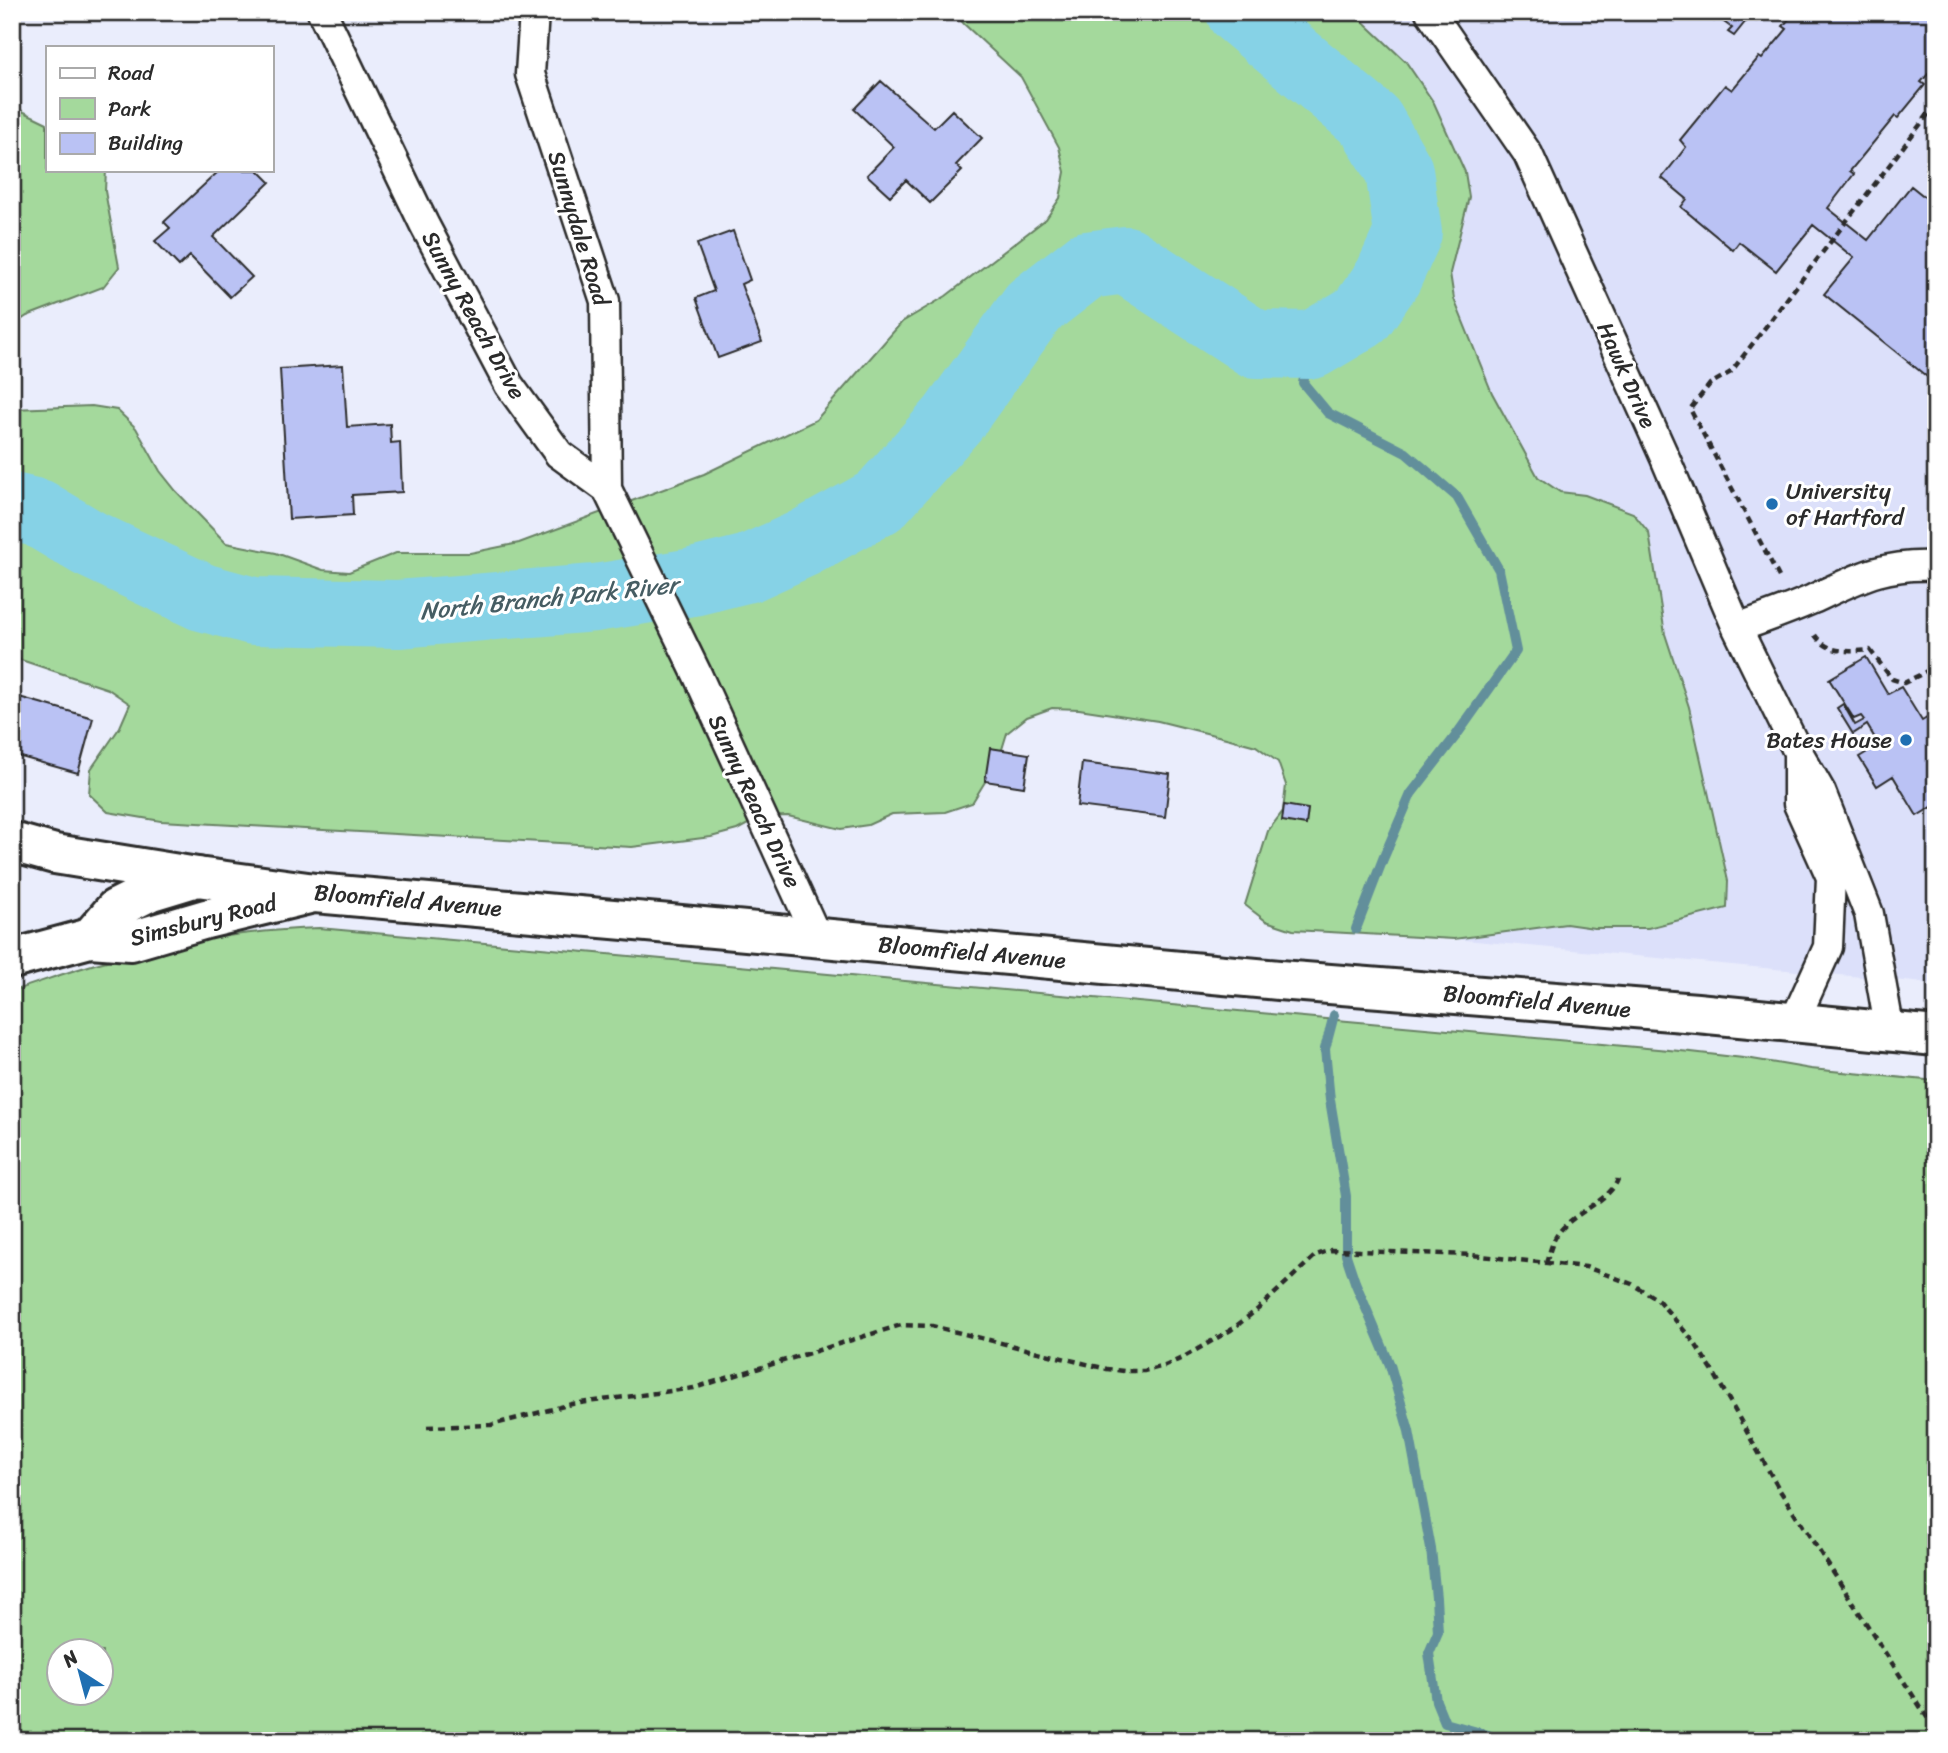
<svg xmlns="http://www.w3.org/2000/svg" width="1948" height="1753" viewBox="0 0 1948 1753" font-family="Sriracha,sans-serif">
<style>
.built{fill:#dce0fa}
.green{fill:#a4d99c;stroke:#688264;stroke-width:2;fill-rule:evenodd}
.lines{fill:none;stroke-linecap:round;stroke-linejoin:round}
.stream{stroke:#628f9b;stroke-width:10}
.river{stroke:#86d2e6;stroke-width:68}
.building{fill:#bac2f4;stroke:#2b2b2b;stroke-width:2}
.street-casing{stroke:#2b2b2b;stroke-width:33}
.secondary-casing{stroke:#2b2b2b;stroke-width:44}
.primary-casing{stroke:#2b2b2b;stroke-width:44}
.path{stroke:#2b2b2b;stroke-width:4.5;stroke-dasharray:7 5;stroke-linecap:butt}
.street{stroke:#fff;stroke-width:28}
.secondary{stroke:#fff;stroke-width:38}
.primary{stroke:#fff;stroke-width:38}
.poi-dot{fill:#1f6fb2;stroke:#fff;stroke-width:2.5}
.labels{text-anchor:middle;stroke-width:6;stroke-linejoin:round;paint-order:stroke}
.street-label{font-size:23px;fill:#2b2b2b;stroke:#fff}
.poi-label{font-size:23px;fill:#2b2b2b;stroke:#fff;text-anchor:start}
.water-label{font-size:24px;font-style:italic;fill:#465d63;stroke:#fff}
</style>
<rect width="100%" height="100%" fill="#eaedfc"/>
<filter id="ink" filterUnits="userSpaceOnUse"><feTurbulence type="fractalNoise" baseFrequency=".0143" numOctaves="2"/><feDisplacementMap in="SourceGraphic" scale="14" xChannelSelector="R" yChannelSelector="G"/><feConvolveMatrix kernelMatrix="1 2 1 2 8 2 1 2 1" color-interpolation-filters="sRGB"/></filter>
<g filter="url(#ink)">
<!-- built -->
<path class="built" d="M1353,12H1936V984L1454,939L1566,924L1594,928H1648L1727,908L1689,707L1665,634L1649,533L1585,495L1560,492L1538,477L1492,393L1454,299L1450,273L1469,197L1465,172L1434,103L1406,62Z"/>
<!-- green -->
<path class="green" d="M954,12H1353L1406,62L1434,103L1465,172L1469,197L1450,273L1454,299L1492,393L1538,477L1560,492L1585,495L1633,513L1649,533L1665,634L1689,707L1728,881L1727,908L1648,928H1594L1566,924L1454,939L1293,930L1266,921L1245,905L1268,831L1283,811L1286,785L1278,762L1256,746L1230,739L1158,721L1079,709L1052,708L1027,717L1007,733L999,759L972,803L945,812L892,814L868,825L841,829L788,816L761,817L737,830L711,837L632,847L161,821L108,812L89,794L91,769L120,727L130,704L108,689L12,657V409L92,406L117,410L136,428L160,471L176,491L226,543L276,553L323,570L349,572L396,553H470L519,543L704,474L816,420L902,322L946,296L1046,219L1060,198L1065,172L1059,147L1021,77L964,24Z
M16,108L47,123V170H106L105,191L119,267L103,287L27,316L12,326V109Z
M319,928L1691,1052L1752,1059L1811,1069L1936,1081V1741H12V991C41,982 69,971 99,963C170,944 245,930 319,928ZM60,1652H102V1694H60Z"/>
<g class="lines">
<!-- stream -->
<path class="stream" d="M1312,345L1303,383L1328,413L1406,453L1457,497L1499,570L1516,651L1455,737L1411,794L1383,859L1356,929
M1334,1015L1325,1049L1330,1100L1346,1196V1255L1355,1282L1390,1365L1409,1431L1431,1549L1436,1598L1438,1632L1429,1653L1436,1701L1445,1723L1488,1735L1501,1741"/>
<!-- river -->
<path class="river" d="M12,507L38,513L90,544L202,597L253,611L398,614L595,598L693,582L749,568L804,543L880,501L953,419L1033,307L1087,265L1126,260L1255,344L1312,345L1361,316L1388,277L1408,233L1399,171L1371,122L1240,12"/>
</g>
<!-- building -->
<path class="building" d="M1713,12H1762L1756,21L1750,16L1734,36L1728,32L1732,28L1717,17L1714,21L1710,17Z
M1795,12H1936V65L1921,82L1925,85L1898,118L1895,116L1850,171L1854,174L1828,208L1868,240L1911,186L1936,206V384L1824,294L1854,258L1813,225L1776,271L1739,242L1733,250L1681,207L1687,199L1662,178L1686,147L1680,140L1725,85L1732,90L1759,57L1762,59L1787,29L1783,26Z
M881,81L934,128L952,110L982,138L956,165L962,171L930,203L906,180L890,196L867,175L894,147L854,109Z
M220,170H258L270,182L213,237L252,277L230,297L190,256L179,266L155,241L170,228L164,222Z
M733,231L750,280L741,284L762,342L718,358L696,298L714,291L697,244Z
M343,365L347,427L390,424L391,443L400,442L402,492L352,495L353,515L289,519L280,369Z
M1866,657L1888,694L1901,687L1922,721L1935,713L1936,715V808L1933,809L1932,807L1917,816L1893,776L1877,786L1859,757L1879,745L1867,725L1853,734L1837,708L1843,704L1855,725L1864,720L1861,716L1854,719L1829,679Z
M12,695L93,718L78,773L14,755L19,734L12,732Z
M990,748L1029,754L1024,787L985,781Z
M1082,763L1170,774L1165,817L1077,806Z
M1284,805L1308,809L1306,825L1282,821Z"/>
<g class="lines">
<defs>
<path id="street" d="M322,12L424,224L509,385L559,454L607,489L697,674L817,937
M534,12L530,74L605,301L607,489
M1430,12L1528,154L1665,458L1737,628L1798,752L1821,792L1869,914L1890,1032
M1737,628C1762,619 1788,610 1813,599C1858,578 1884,563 1936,566
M1794,1022L1828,947L1831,877L1798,804V755"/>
<path id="secondary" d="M90,938L115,909L151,891L197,877
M12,959L90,938L131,941L206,919L313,893"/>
<path id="primary" d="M12,842L55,854L197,877L315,893L670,924L1279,980L1697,1013L1936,1036"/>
</defs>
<!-- street casing -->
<use href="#street" class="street-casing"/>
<!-- secondary casing -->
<use href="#secondary" class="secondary-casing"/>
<!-- primary casing -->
<use href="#primary" class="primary-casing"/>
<!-- path -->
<path class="path" d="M1929,490H1936
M1779,577L1690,409L1710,384L1731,372L1936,104
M1815,635C1828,654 1849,652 1870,650L1892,679L1904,683L1931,669L1936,676
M1546,1263C1550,1252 1552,1240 1560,1231C1575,1212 1611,1200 1618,1179
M427,1427L491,1425L572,1404L694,1388L901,1325L932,1326L1107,1369L1124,1371H1144L1165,1366L1182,1358L1231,1330L1258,1309L1316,1255L1331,1250L1472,1255L1586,1267L1632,1284L1658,1300L1694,1342L1715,1375L1779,1489L1936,1731"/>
<!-- street -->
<use href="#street" class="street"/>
<!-- secondary -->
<use href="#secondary" class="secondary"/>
<!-- primary -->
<use href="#primary" class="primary"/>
</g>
</g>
<!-- markers -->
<g class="poi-dot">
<circle cx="1772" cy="504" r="7"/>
<circle cx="1906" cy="740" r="7"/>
</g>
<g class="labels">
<!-- street labels -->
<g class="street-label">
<text transform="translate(579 228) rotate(73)" y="8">Sunnydale Road</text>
<text transform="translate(474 315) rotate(61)" y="8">Sunny Reach Drive</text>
<text transform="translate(1627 375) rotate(66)" y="8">Hawk Drive</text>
<text transform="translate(755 801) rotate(65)" y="8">Sunny Reach Drive</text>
<text transform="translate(408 900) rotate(5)" y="8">Bloomfield Avenue</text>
<text transform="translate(203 920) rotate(-14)" y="8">Simsbury Road</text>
<text transform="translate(972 952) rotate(5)" y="8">Bloomfield Avenue</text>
<text transform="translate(1537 1001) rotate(5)" y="8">Bloomfield Avenue</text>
</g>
<!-- poi labels -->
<g class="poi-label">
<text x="1786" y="499">University<tspan x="1786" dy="26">of Hartford</tspan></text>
<text x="1892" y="748" text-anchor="end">Bates House</text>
</g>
<!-- water labels -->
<g class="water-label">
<text transform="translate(549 598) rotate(-6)" y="8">North Branch Park River</text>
</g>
</g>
<!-- margin -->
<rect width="1948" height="1753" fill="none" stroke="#fff" stroke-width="42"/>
<rect x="21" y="21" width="1906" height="1711" fill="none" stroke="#2b2b2b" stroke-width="2.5" filter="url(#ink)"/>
<!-- legend -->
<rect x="46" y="46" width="228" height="126" fill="#ffffff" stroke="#aaaaaa" stroke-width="2"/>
<rect x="60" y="68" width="35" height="10" fill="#ffffff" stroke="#aaaaaa" stroke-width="2"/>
<text x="108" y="80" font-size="21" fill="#2b2b2b">Road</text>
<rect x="60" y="98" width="35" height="21" fill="#a4d99c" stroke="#aaaaaa" stroke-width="2"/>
<text x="108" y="116" font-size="21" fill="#2b2b2b">Park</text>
<rect x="60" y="133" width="35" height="21" fill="#bac2f4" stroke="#aaaaaa" stroke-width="2"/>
<text x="108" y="150" font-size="21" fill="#2b2b2b">Building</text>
<!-- north arrow -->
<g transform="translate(80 1672) rotate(324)"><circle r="33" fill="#ffffff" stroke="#aaaaaa" stroke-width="2"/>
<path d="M0-5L12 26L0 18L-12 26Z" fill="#1f6fb2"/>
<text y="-10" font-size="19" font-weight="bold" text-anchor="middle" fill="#2b2b2b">N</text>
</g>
</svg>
